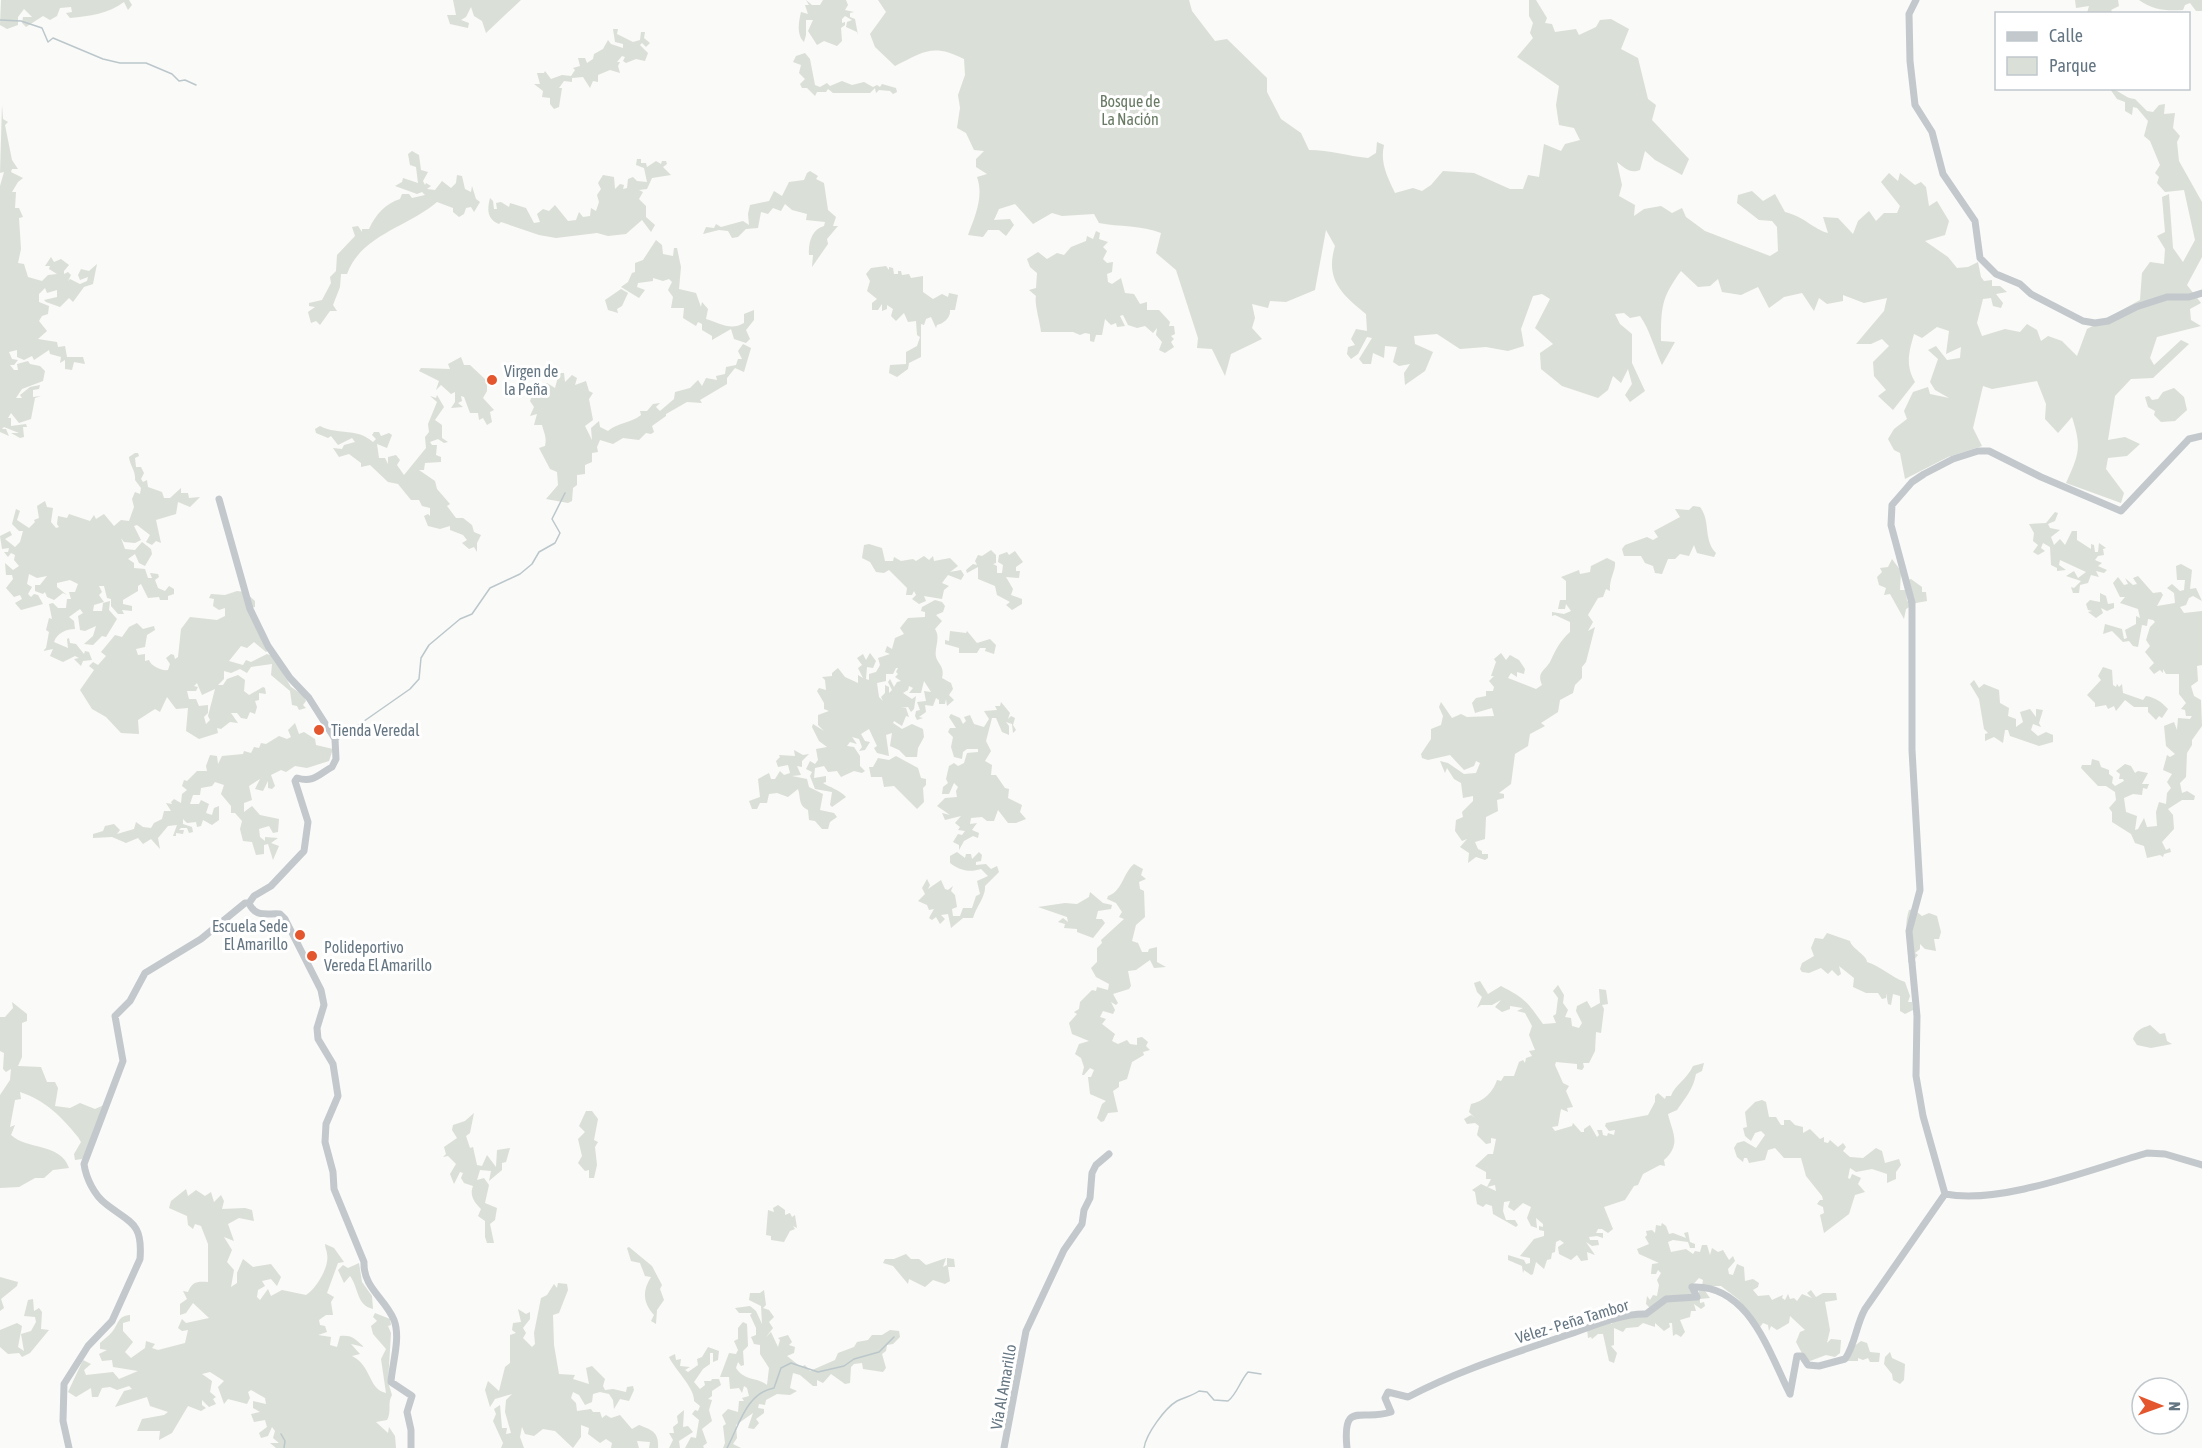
<svg xmlns="http://www.w3.org/2000/svg" width="2202" height="1448" viewBox="0 0 2202 1448" font-family="'Asap Condensed',sans-serif">
<style>
.green{fill:#dadfd7;fill-rule:evenodd}
.lines{fill:none;stroke-linecap:round;stroke-linejoin:round}
.stream{stroke:#bbc7cb;stroke-width:1.5}
.minor{stroke:#c3c8cc;stroke-width:7}
.poi-dot{fill:#e4572e;stroke:#fff;stroke-width:2}
.labels{text-anchor:middle;stroke-width:6;stroke-linejoin:round;paint-order:stroke}
.park-label{font-size:16px;fill:#687a64;stroke:#fff}
.poi-label{font-size:16px;fill:#657683;stroke:#fff;text-anchor:start}
.street-label{font-size:16px;fill:#657683;stroke:#fff}
</style>
<rect width="100%" height="100%" fill="#fafaf8"/>
<!-- green -->
<path class="green" d="M1,0H129L132,5L128,10L124,2C108,14 90,16 70,18L66,13L72,12L71,7L60,8L57,16L50,20L43,16L26,27L22,23L23,17H32L24,9L18,17V25L7,29L0,25Z
M453,0H521L486,33L482,21L474,16L471,7L466,17L461,20L469,23L468,28L450,24L447,15H456Z
M806,0L812,5H820L823,0H846L848,5L845,10L854,12L850,13V17L855,19L858,35L857,32L846,27L847,22L852,20L845,16L842,19V23L845,22V25L841,28L842,41L837,46L824,41L817,45L808,31L813,20H806V35L804,42C796,34 799,21 801,12L808,14L805,5H809Z
M878,0H1189L1192,11L1215,41L1227,39L1267,78V92L1281,119L1301,133L1309,150C1330,150 1347,156 1368,158L1376,153L1377,142L1384,145C1380,163 1387,176 1395,193L1413,188L1422,191L1431,185L1443,171L1474,173L1510,189H1523L1528,175L1539,177L1544,144L1561,151L1565,144L1580,140L1574,128L1559,125L1556,105L1559,86L1517,57L1533,38L1530,33L1533,23L1529,16V0H1536L1547,18L1545,23L1552,24L1555,32L1576,29L1579,35L1596,27L1600,20L1611,19L1629,29L1621,49L1638,58L1648,99L1656,105L1652,120L1689,159L1682,175L1655,160L1645,151L1640,170C1630,174 1625,168 1617,162L1622,185L1619,196L1635,205L1634,216L1644,209L1661,206L1672,213L1682,208L1686,217L1705,231L1770,256L1778,251L1777,227L1772,221L1759,220L1737,203L1738,195L1752,191L1763,201L1775,194L1785,212C1805,217 1813,229 1828,233L1823,217L1838,218L1853,234L1858,221L1869,211L1876,221L1884,213H1897L1900,206L1881,182L1889,173L1898,181L1900,173L1915,185L1921,182L1926,187L1929,206L1937,201L1949,221L1945,235L1925,241L1948,257L1957,268L1968,267L1978,262L1981,277L1984,281L1992,280V286H2000L2007,292L1996,294L2003,303L2001,308L1993,306L1991,298L1983,299L1977,323L1982,336L2005,329L2020,332L2027,324L2037,330L2041,341L2048,336L2062,341L2077,356L2087,329L2140,300L2142,273L2150,262L2164,264L2165,249L2157,236L2165,232L2162,197L2169,194L2173,248L2183,262L2195,240L2184,190L2165,192L2157,183L2159,177L2155,173L2160,165L2150,141L2144,136L2148,121L2137,108L2133,107L2132,115L2125,111V102L2117,99L2110,89C2119,89 2125,99 2135,99L2147,111L2153,112L2159,105L2165,104L2164,114L2175,113L2173,128L2180,136L2177,142L2179,161L2202,202V257L2187,285L2201,303L2190,309L2191,320L2201,326L2157,337L2150,358L2154,365L2181,340L2189,344L2153,378L2131,379L2115,396L2108,440L2125,437L2140,444L2127,456L2108,458L2106,469L2124,493L2121,503L2066,483C2079,454 2082,448 2072,417L2058,433L2045,419L2046,404L2037,381L1992,389L1983,386L1973,428L1982,446L1948,457L1905,479L1900,453L1894,450L1888,439L1894,429L1907,419L1904,411L1913,392L1928,387L1930,394L1949,398L1935,390L1930,382L1938,359L1928,350L1936,346L1947,360L1960,358L1961,347L1946,354L1949,331L1937,327L1922,338L1914,334C1909,352 1905,365 1915,382L1893,410L1878,396L1886,390L1874,376L1873,362L1889,346L1882,339L1871,344H1856L1884,311L1887,298L1864,303L1843,295V301L1827,304L1819,298L1814,311L1802,293L1784,297L1769,308L1758,287L1741,295L1722,292L1718,279L1710,286L1698,287L1681,271C1661,298 1661,308 1661,341L1675,342L1662,365C1655,350 1649,328 1640,316L1630,318L1624,313L1615,314L1620,324L1632,334V363L1645,391L1630,402L1625,395L1632,384L1628,369L1621,383L1613,376L1608,390L1598,398L1562,386L1541,369L1540,353L1553,344L1535,328L1550,299L1542,294L1533,296L1521,329L1524,346L1508,351L1486,347L1460,349L1437,334L1414,336L1415,344L1433,352L1425,371L1405,385L1404,373L1410,364L1399,366L1393,362L1397,347L1385,346L1384,358L1373,353L1371,364H1363L1359,359L1372,338L1367,337L1358,354L1351,359L1347,354L1348,347L1355,345L1351,339L1356,329L1367,331L1366,314C1341,294 1325,279 1335,246L1326,230L1315,290L1286,302L1270,301L1268,308L1252,304L1255,318L1252,328L1262,339L1231,354L1225,376L1212,349L1197,348L1198,338L1176,270L1156,253L1161,233C1142,225 1119,227 1099,223L1094,214L1062,216L1052,213L1033,224L1015,204L999,209L994,220L1010,219L1014,225L1006,236L999,230H988L983,237L968,235C975,216 984,197 977,177L987,174L976,167V159L984,151L974,150L966,133L957,128L960,108L958,95L965,75L964,59C933,43 923,52 895,66L875,47L870,34L886,12Z
M2075,0H2118L2119,6L2111,10L2113,13H2087L2089,6L2076,8Z
M2139,0H2202V11H2196L2190,3L2185,5L2183,10C2165,11 2153,10 2139,0Z
M613,29H618L617,34L633,42L640,40L641,32H645L644,38L650,43L646,47L642,43L640,45L648,53L645,61L636,59L626,63L623,61L625,57L622,56L617,62H620L618,66L620,73L610,70L598,75V82L593,81L590,88L583,77L572,78V82L564,81L559,88H562L559,107L554,109L550,104V98L542,97L543,91L534,84H540L537,73H544L545,71L551,79L562,75L571,76L575,70L573,68L580,66L578,58H585L587,63L593,59L594,54L603,49L608,40L611,44L623,48V44L615,42Z
M805,53L810,59L815,85L820,87L827,83L830,86L842,81L852,85L864,82L873,87L877,85L880,87L882,84L896,88L897,92L893,94L890,91L879,90L876,93L875,88L870,93H833L828,89L826,92H817L815,96L807,88H802L800,84L805,79L799,73L801,65L793,62L796,56Z
M2,105L3,119L8,122L5,125L12,160L18,169H12L11,172L23,178L18,182L12,192H16L15,208H19L23,217L19,218L21,249L18,263L24,264L28,277L42,281L48,275L57,274L49,269L50,266H45L51,257L54,262L61,259L69,265L64,271V274L68,272L71,275L68,281L70,279L80,284L87,281L88,277L80,280L78,275L81,269L89,271L97,264L93,284L84,287L73,302L69,298L60,307L46,302L44,300L57,297V290L47,293L45,288L39,294V302L49,306L48,314L42,316L39,321L47,331L38,339L57,342L58,347L65,346L67,357H83L85,364L74,362L72,370L65,369V360L60,363L61,357L50,354L49,350L34,360L32,356L24,360L17,357V350L9,352L12,359L18,360L14,365H10L14,370H18L17,364L28,361L30,364L40,366L45,371L43,381L22,389L16,398H22L20,395L30,387L40,385L39,389L33,390V397L41,396L35,398L31,419L19,423L11,413L8,418H11V426L26,424L27,427H23L24,437L20,438L11,433H19L4,427L2,429H6L9,436L0,432V186L4,172L0,173Z
M412,151L419,155L421,170L428,172L423,181L425,185L426,183L431,186L427,189L435,190L442,181L451,188L456,183L457,175L462,176L465,189L471,192L472,186L476,199L480,202L474,212L471,207L466,208L464,214L459,217L453,212V208L437,202C408,227 361,235 347,274H341L340,287L333,305L337,311H330L320,325L316,321L311,323L308,312L315,307L309,306V303L322,300L331,283L330,277L336,271L337,255L355,236L352,227L358,226L362,232V229H369C376,214 385,204 400,199L402,194H409L412,198L425,195L422,192L417,194L395,186L402,182L403,178L418,183L416,167L410,165L408,154Z
M637,159H641V163H646L647,167L656,161L661,164L662,161H666L667,164L663,167L671,175L652,178L647,189L639,190L643,192L639,199L646,206V217L655,225L651,232L642,220L626,234L608,236L597,233L556,238L539,235L501,222L499,224C487,219 487,210 490,198L493,201L494,209H497L496,203L501,202L509,207L510,203L526,208L534,223L540,222L537,214L543,209L549,211L555,205L568,221L576,220L579,212L583,217L590,216L591,208L596,211L599,202L597,195L601,189L598,183L603,175L614,177L615,189L620,184L624,185L623,189L627,188L628,179L633,177L637,181L647,182L644,168L636,165Z
M810,171L818,176L816,179L824,183L828,210L836,217L833,226H838L827,239L828,244L812,267L813,255H809C808,243 812,229 824,226L825,222L806,220L807,214L792,210L785,204L781,211L773,208L768,214L761,212L758,228L746,229L738,237L732,238L728,231L719,230L703,234L706,227L714,228L716,224L721,227L743,221L749,225L748,214L750,205L769,201L774,191L782,196L789,182L804,180L807,173Z
M1096,231L1100,233L1099,239L1108,242L1103,247L1107,251L1103,259L1107,263L1113,262L1112,272L1107,274L1108,282L1112,284L1121,278L1125,293L1134,294L1140,304L1147,302V310H1159L1170,322L1169,326H1174L1175,334L1171,336L1174,339L1171,342L1174,347L1165,353L1159,350L1162,342L1156,335L1157,328L1153,333L1145,326L1137,328L1128,325L1123,315L1120,316L1125,326L1117,327L1116,323L1111,325L1105,319L1102,335H1096L1094,342L1090,341V334L1085,333L1080,335L1073,332H1041C1040,322 1034,303 1036,296L1029,290L1036,288L1037,273L1030,267L1027,259L1038,252L1047,259L1057,253L1064,255L1071,247L1086,241L1087,236L1093,239Z
M656,240L662,245L663,254L673,256L674,248H677L681,267L679,289L696,293L701,307L702,302L708,309L706,319C719,323 731,331 744,323V314L754,310V320L746,330L750,339L746,343L734,339L731,329L712,340V336L702,330V324L698,322L696,326L683,318L684,308H671L673,297L668,290L672,282L669,279L663,281L653,278V281L638,283L637,287L645,290L639,298L621,287L628,282L632,273L635,272V263L643,260Z
M886,266L889,270V267L893,268L894,274H898V271H901L902,275L909,274L911,278L923,276V292L933,299L942,294L948,297L949,293L958,295L955,310H950C951,318 943,324 937,325L936,328L931,317L926,319L924,325L921,324V357L909,363L908,369L897,377L889,373L890,365L906,364V352L917,346L920,337L917,335L916,321L908,322L904,313L896,321L891,316L893,309L887,305V309L882,311V304L878,310H872V303L877,299L867,291L870,281L866,274L871,268Z
M621,289L628,293L622,306L617,309L618,313L608,310L605,300Z
M743,344L751,348L744,372L735,368L727,378V384L700,400L702,403L687,402L666,414V416L652,426L654,432L651,434L646,433L639,440L623,438L613,444L600,440L597,447L598,452L592,453V462L585,465V474L577,475V485L573,488L572,501L568,503L546,499L558,485L557,472L550,469L539,448L545,446C547,437 544,433 542,425H534L537,414L530,416L534,407L530,401L532,396L543,393L539,388L547,383L555,388L559,373H564L565,382L572,375L577,378L575,385L586,381L589,391L593,393L589,399L593,420L585,426L592,440L591,428L599,421L600,427L608,431C617,423 631,423 641,415L640,411H647L653,404L660,403L656,407L660,411L674,399L675,392L690,388L698,380L702,386L706,378L717,380L716,376L725,374L726,367L736,365L738,359H742L738,351Z
M461,357L464,365H470L487,381V391L483,398L494,410L490,412L492,422L487,425L483,418L479,420L478,413H470L464,397L461,396L462,401L458,403L463,407L451,408L455,402V392L451,394L441,385L436,390L439,381L419,371L421,368L450,369L448,364Z
M2174,388L2184,397L2187,410L2175,421L2161,422L2154,415L2155,411L2148,407L2145,397L2149,396L2152,400L2158,399L2163,392Z
M437,395L444,407L435,420L442,425V438L448,442L444,443L438,439L430,442L432,445H437L436,455L441,457V462L425,463L424,470H419L435,481L437,489L450,504L447,506L456,518H463L472,525L474,532L481,535L477,543V552L474,547L469,549L462,543L467,540L463,535L450,530V526L440,529L428,526L424,516L428,514L430,516V508L422,506L419,500H411L398,484L388,482L370,465L361,467V463L349,454L339,457L333,448L342,449L344,445L355,442L352,438L338,445L331,436L328,438L316,433L315,429L320,426C340,436 356,427 373,442L376,439L372,435L374,432H379L381,436L389,433L392,435L387,448L377,444L379,458H385L388,464V457L396,455L400,460L397,465L404,475L426,448L425,437L429,432L428,424L437,402L430,396L436,398Z
M135,453H138L139,456L135,458L136,467H141L144,473L141,479L143,482L147,480L148,487L162,492L164,498H170L181,488V493H188L189,498L200,497L190,507L178,502L176,514L156,520L161,543L156,541L152,545L146,542L150,535L137,525L134,526L141,540L135,543L124,542L121,538L125,549L135,550L142,542L151,549L152,554L145,566L139,563L135,554L128,559L134,563V568L145,569L148,578H152L150,573L158,574L159,577L155,580L158,588L165,591L169,586L174,589V594L168,596V600H160L159,597L148,598L141,584L138,586V591L123,600V604L132,606V611L122,610L124,614H118L111,606V599L107,598L104,586H99L102,592L99,595L104,602L94,605L93,611H102L103,603L110,601L109,610L117,619L106,637L102,636L93,645L84,644L93,636L96,626L85,631L80,630L78,616L83,613L80,609L69,617L74,621L75,629C66,629 57,633 54,642L68,648L67,639L69,638L70,643L76,644L84,654L85,651L89,652L92,660L83,661L81,666L74,659L79,658L75,656L63,662L50,656L53,649L43,651L46,648L49,632L46,630L49,618L52,619L49,604L53,603L58,608H66L67,599H71L69,592H75L78,584L70,580L57,583V587L67,595L63,593L54,600L47,597L45,592L43,594L35,591V585H40L47,576L37,578L29,574L27,584L32,587L28,594L31,597L34,594L38,595L43,604L21,610L15,603L22,599L20,595L14,597L6,588L13,579L12,575H6L5,563L13,570L19,566L14,560L15,555L11,553L8,557L4,552H8L9,548L2,549L0,536L10,531L12,535L5,539L15,547L20,542L23,531H19L12,524L16,509L20,511L17,520L29,528L35,522L34,520L39,518L37,506L45,501L47,507L53,508L51,522L56,528L59,527L57,524L58,516L67,518L69,514L90,521L94,515L96,519L104,514L114,526L121,520L129,521L134,507L132,499L135,492L140,494L141,488L135,480C136,471 130,466 129,457Z
M1693,506L1700,507C1711,521 1703,540 1716,553L1714,557L1697,553L1694,545L1689,556L1680,554L1675,559H1668L1662,574L1655,573L1653,566L1645,563L1641,556H1624L1622,549L1625,545L1647,537L1653,540L1658,537L1654,531L1680,517L1675,509L1689,510Z
M2055,512L2058,513L2055,521L2048,524L2050,528L2060,530L2051,537L2054,545L2060,539L2065,545L2072,531H2077V540L2091,549V544L2094,545L2095,552H2098L2099,543L2106,548L2103,549L2104,555L2098,556L2095,560L2102,563L2098,566L2107,570L2104,573L2096,571L2099,577L2091,575L2088,583L2080,585L2079,593H2073L2071,587L2074,588L2081,581L2066,576L2074,571L2078,578L2086,572L2060,560L2059,565L2066,570L2057,571V568L2051,565L2050,547L2043,543L2041,548L2045,551L2038,555L2033,552L2038,545L2033,541L2034,533L2029,524L2046,523Z
M869,544L882,548L885,561H893L894,557L901,561L913,559L916,561L924,556L929,560L933,556L934,561L950,558L958,566L950,572L961,570L964,575L961,580L948,575L942,583L949,586L944,590L942,599L924,596L926,601L919,604L912,599L916,595L914,591L912,595H906L907,588L889,570L884,573L876,572L870,562L862,558L864,545Z
M991,550L996,555V563L993,564L997,566V573H1002L1003,565L998,562L999,555L1007,552L1009,555L1015,551L1023,562L1016,567V571H1020L1019,578L1006,577L1013,589L1011,595L1022,599V604L1012,610L1006,605L1010,602L997,595L995,586L978,579V567L967,573L966,570L973,564L977,565L975,561L978,555L982,556Z
M1607,558L1615,562C1616,571 1609,578 1610,591L1606,589L1603,597L1598,598L1588,615L1593,622L1588,631L1595,627L1586,662L1582,667V678L1575,685L1573,693L1560,700L1558,712L1541,723L1545,726L1530,734L1528,746L1515,754L1511,784L1499,793L1504,794V798L1497,800L1498,811L1486,817L1485,839L1475,842L1478,849L1482,851V854H1488V858L1485,860L1476,857L1468,863L1469,853L1460,847L1467,839L1462,841L1455,831L1456,820L1463,817L1462,812L1473,801V796L1463,798L1461,783L1454,779L1447,768L1445,773L1440,761L1448,763L1464,774L1476,773L1480,763L1476,761L1474,766L1464,770L1450,755L1428,760L1422,758L1421,754L1431,739V729L1441,725L1443,716L1439,707L1441,702L1452,718L1461,714L1467,717L1494,716L1492,708L1475,713L1472,703L1476,698L1486,696V691H1493L1494,687L1489,681L1494,676H1491L1496,662L1494,659L1501,653L1506,660L1510,655L1519,660L1525,669L1524,674L1517,672V677L1511,673L1508,678L1536,689L1542,685C1536,671 1546,671 1551,660C1556,649 1560,641 1570,632V622L1555,615L1552,616V612L1564,614L1571,611L1566,604L1565,609H1558L1560,600H1566V581L1561,577L1579,570L1580,574L1590,572L1591,566Z
M1892,559L1901,571L1900,590H1906L1907,601L1910,602L1908,580L1911,579L1922,587V592H1926L1927,601L1916,603L1906,609L1904,619L1890,594L1884,595L1886,588L1879,585L1877,577L1882,572L1880,568L1888,567Z
M2181,564L2192,570L2190,589L2196,588L2202,601L2193,596L2189,598L2186,605L2180,607L2184,613L2202,611V665L2197,666L2198,681L2191,686L2194,696L2201,700L2202,726L2192,740V745L2187,753L2186,777L2180,783L2182,793L2187,791L2195,796L2194,800H2182L2168,809L2173,815L2174,829L2162,842L2166,850L2170,848L2171,852L2164,854L2163,857L2160,855L2147,858L2144,846L2135,843L2131,834L2112,822V812L2109,808L2116,800L2115,792L2106,786H2098L2081,768L2082,765H2091L2092,759L2099,761L2101,767L2109,770V774L2113,777L2112,783L2115,786L2124,781L2123,779H2119L2120,774L2116,771L2125,764L2131,766L2135,773L2138,771L2148,773L2142,784H2149L2147,789L2143,788L2142,795L2133,794L2124,798L2126,812L2137,816L2135,830L2138,829L2144,818L2147,827L2157,826L2156,812L2159,802L2166,804L2167,793L2171,788L2167,782L2172,774L2163,770L2167,755L2170,757L2175,754L2166,746L2164,726L2174,722L2177,730L2178,718L2190,719L2192,716H2186L2185,710L2181,709L2186,703L2179,694V674H2166L2163,669V673L2160,670L2154,674L2149,668L2154,663L2145,652L2150,646L2146,640L2150,627L2155,622L2153,620L2148,619L2147,626L2142,625L2138,647L2133,646L2129,641L2123,642L2112,631L2103,634L2105,624L2122,629L2124,639L2127,638L2125,630L2136,624V616L2140,618L2138,609L2120,603L2125,597H2120L2113,583L2118,577L2124,585L2128,584L2125,578L2133,585L2137,584L2133,578L2138,576L2153,593L2161,592L2163,595L2157,606L2175,603L2174,593L2167,588L2172,584L2180,591L2184,590L2185,580H2177L2176,566Z
M237,591L245,592L255,601V607L250,608L270,650L266,652L254,642L247,648L241,646L229,661L243,665L246,660L251,662L267,654L273,656L291,687L303,695L306,701L303,705L306,708L299,710L297,706L292,705L290,691L271,675L272,664L251,667L247,673L240,669L231,673L224,671V679L218,685H223L227,679L238,675L245,680L244,691L249,695L263,687L265,688L266,694L259,693V700L255,701L257,707L255,714L250,712L247,719L241,718L237,713H231L238,723L230,722L221,729L217,728L218,733L199,739L186,731L188,708L176,709L167,697L160,712L155,709L138,720L139,734L121,733L106,717L92,709L80,690L94,670L89,666L93,662L98,665L106,656L101,652L115,635L122,637L129,627L137,623L143,629L154,626L155,630L147,635L145,647L136,649L138,655L145,654V661L149,660C151,666 161,671 168,670L170,664L166,658L171,654L174,655L175,659L178,657L181,629L190,617L217,620L225,616V608L219,610L213,606L214,599L209,598L211,594L225,595ZM197,683L202,695L215,689L208,716L210,720L206,724L204,717L208,713V705L199,706L196,699H189L187,691H196L198,687L194,686Z
M2100,593L2106,596L2108,604L2114,603V608L2107,611L2101,608L2103,613L2096,618L2088,612L2092,611L2088,610L2086,604L2090,600L2100,602Z
M935,600L942,602L945,606L943,612L936,615L942,621L935,629C941,638 934,648 936,657C938,664 945,667 942,678L951,683L953,689L949,695L954,700L947,706L946,699L945,704H939V700L936,698L933,706L925,705L926,712L919,717L923,718L917,720L915,716L916,711L920,710L917,702L926,701L924,691L931,692L924,681L921,693H909L913,688L909,686L908,690L903,693L912,699L916,696L914,709L911,712L908,707L901,708H906L909,717L906,716L902,726L894,721L893,723L902,729L912,724L923,729L924,737L918,748L917,757H906L899,750L890,746L892,733L886,735L889,756L877,753L874,748L877,746L869,729L861,734L865,741L870,742L865,750L859,751L862,747L859,739L852,737L857,744L850,742L847,746L854,747L860,756V766L865,771L862,773L854,771L841,777L837,771L828,772L824,766L815,768L814,778L826,776V782L823,783C829,787 840,790 846,797L832,807L830,805L832,792L815,789L810,776L812,772L806,769L810,761L815,764L818,760L816,749L827,747L819,741L812,727L813,724L824,731L818,725V715L829,711L824,709V703L817,691L819,688L826,690L825,680L822,677L832,676V673L838,668L845,677L858,683V675L863,678L858,668L862,665L857,658L863,654L866,660L870,653L876,661L873,668L867,667L866,679L869,680V674L876,672L880,665L878,658L890,654L885,652L887,646L892,649L895,638L904,634L900,628L908,618L925,617V612L921,611L922,607ZM896,668H898L896,672L898,674L895,677L901,681L897,682L894,687L890,679L888,682L892,690L889,693V687L885,685V693L881,697L883,701L879,697L877,683L886,681V674H893Z
M950,631L966,633L967,631L977,643L990,639L996,645L994,654L985,651L986,648H980L977,653H959V648L945,644V640L949,641Z
M2103,667L2112,670L2113,685L2116,687L2117,684L2119,687L2122,684L2123,693L2143,700L2146,696C2157,698 2161,702 2168,709L2162,718L2159,716L2156,720L2148,712V707H2134L2125,700L2116,711L2114,706L2108,709L2106,705L2095,707V703L2087,695L2101,680L2098,676Z
M1974,680L1979,688L1984,684L1999,690L2000,703L2009,708L2008,716L2016,719V727L2023,722L2020,712L2030,709L2036,717V709L2043,710L2039,723L2041,727L2033,724L2031,730L2038,736L2046,732L2053,735V742L2039,746L2010,736L2008,730H2005L2003,743L1994,737L1985,741V734L1988,733L1984,729L1979,699L1970,684Z
M1001,702L1010,713L1008,719L1011,716L1015,718L1013,725L1016,730L1013,733L1012,724L1006,722L1009,726V735L1002,732L996,718H992L986,741L991,751L985,761L992,765L991,775H996L1005,788L1009,789L1008,798L1022,805L1020,812L1026,819L1016,823H1008L998,810L994,821H987L982,817L971,818L970,824L977,823L972,830L979,833L978,838L973,836L964,841L959,850V845L953,842L958,834L962,835L965,831L958,830L960,827L955,823L961,816L945,820L942,813L950,815L937,806L945,798L957,797L956,791L958,787L954,783L949,794H942L943,787L948,783L946,779L949,766L954,763L958,766L964,763L967,753L978,752V749H967L963,752L962,759L954,757L951,747L953,737L948,732L950,728H956L949,717L951,714L960,718L963,724L966,721L964,717L970,715L974,724L984,727L989,719L984,711L997,710L995,706H1000Z
M295,723L299,734L304,732L315,739L316,745L333,749L329,761L307,768L295,766L286,772L281,770L271,775L275,786L272,789L268,788V781L263,791L255,789L260,779L249,786L252,800L244,803V812L252,806L260,815L279,819L278,832L273,833L269,826L259,829L260,837L265,841V837L278,838L271,843L279,846L273,860L268,844L264,845V854L256,855L252,842L243,841L240,829L242,821L235,813H231V806L221,794L224,785L215,782L212,786L201,788L200,795H193L190,804H199L201,800L209,804L206,813L212,815L214,808L219,806V820L212,825L203,820L201,826L197,827L196,822L187,823L183,819V824L192,827L193,832L189,833L187,828H181L179,830H184L183,834L176,833V836H173L177,825L168,826L158,838L160,849L151,839L143,844L138,838L126,843L112,837L93,838V834L103,831L105,826L114,824L120,830L117,834L134,829L136,822L143,827L151,828L154,823L162,819L164,811H171L166,803L172,804L171,802L174,799L181,803L182,794L187,790L182,786L184,780L187,781L197,771H207L206,766L210,755L217,756L218,764L222,756L243,754L244,751L251,753L254,747L259,748L261,743L266,744L279,736L287,739L291,737L288,730Z
M794,750L803,755L809,754L802,761V767L797,766L801,775L792,776L807,779L809,787L823,794L820,810L834,813L837,817L830,822L828,829H822L815,821L809,820L808,810C798,805 801,798 798,789L788,797L777,793L769,794L767,803H760L757,809H752L749,801L760,797L758,779L769,773L771,779H775L780,771L784,775L790,773L788,765L778,767L776,761L780,757L779,755L795,756Z
M896,756L918,768L921,778L926,779V785L923,788L924,802L917,809L894,786L884,787L882,777H871L869,767H873L878,758L889,760Z
M957,852L965,858L966,854H971L972,859L979,852L982,855L981,861L976,862V865L986,864L991,869L997,866L999,872L985,886C986,896 976,907 973,918H963L951,928L948,914L941,915L945,919L940,924L936,917L932,920L929,918L934,909L929,910L927,905L918,901L925,894L922,888L927,879L930,885L928,889L941,880L945,889L948,890L953,886L951,891L955,895L957,907L952,909L953,916H960L963,908H972L976,896L980,894L977,881L988,876L981,869C969,873 959,870 950,863V856Z
M1134,864L1143,869L1141,875L1146,879L1139,882L1140,889L1144,891L1145,917L1136,925L1132,941L1138,943L1142,952H1148L1149,949L1157,947V962L1166,967L1154,968L1150,960L1136,970L1128,971L1131,986L1129,989L1113,994L1118,1003L1116,1005L1111,1002L1115,1010L1113,1014L1103,1011L1100,1017L1106,1019L1102,1024L1115,1034L1112,1041L1118,1044L1127,1040L1130,1044L1137,1045V1038L1142,1037L1148,1042L1146,1046L1150,1050L1143,1052L1144,1055L1132,1062L1127,1079L1119,1082V1087L1113,1091L1118,1112L1108,1113L1104,1121L1101,1122L1097,1118L1102,1104L1106,1101L1090,1094L1088,1077H1091L1094,1070L1090,1068L1084,1075H1082L1084,1067L1081,1058L1075,1054L1079,1044L1089,1041L1072,1034L1069,1023L1077,1014L1074,1012L1079,1009L1080,1002L1092,990L1096,991L1097,987L1108,990L1109,984L1096,977L1091,968L1097,962V948L1102,943L1101,940L1124,919L1119,917L1122,912L1116,903L1107,899L1108,896C1122,892 1123,873 1134,864Z
M1090,892L1103,903L1112,905L1111,909L1098,911L1096,919H1102L1105,923L1093,938L1077,932V929L1064,928L1065,924L1058,922L1063,918L1068,922L1067,917L1038,907L1065,903L1077,904L1089,897Z
M1913,909L1922,916L1929,913L1937,916L1941,932L1939,939H1934L1936,951L1925,949L1920,944V949L1915,953L1918,955L1914,960L1916,963L1912,965L1908,962C1909,944 1903,927 1909,910Z
M1827,933L1850,941C1852,949 1867,955 1867,962C1882,967 1891,977 1905,982L1910,996L1908,1002H1912L1913,1010L1905,1014L1900,1011V996L1893,994L1891,1005L1888,1004L1886,993V998L1882,999L1878,993H1866L1853,987L1854,978L1839,966L1841,974L1838,976L1832,970L1828,974L1821,968L1809,973L1802,972L1800,969L1802,963L1814,956L1811,948L1815,938L1823,939Z
M1480,981L1488,994L1501,986C1526,999 1527,1002 1543,1024L1556,1023L1553,1016L1556,1014L1558,998L1553,991L1558,985L1564,995L1563,1003L1568,1010L1565,1017L1571,1018L1572,1026L1579,1028L1582,1023L1576,1011L1577,1006L1587,1001L1591,1008L1600,1003L1599,989L1606,990L1608,1004L1602,1005L1604,1009L1601,1033L1596,1032L1595,1051L1589,1063H1583L1584,1067L1582,1070L1577,1069V1064L1556,1062L1555,1065L1563,1083L1569,1086L1566,1091L1573,1107L1567,1108L1568,1112L1561,1109L1558,1126L1552,1127L1555,1131L1572,1126L1573,1123L1581,1132H1584V1129L1590,1125L1597,1137L1599,1135L1597,1130H1602L1603,1135L1607,1136L1608,1133L1614,1135L1615,1130L1609,1131L1605,1126L1606,1123L1648,1115L1655,1102V1096L1658,1093L1665,1099L1666,1096H1671C1674,1086 1688,1078 1693,1066L1704,1063L1702,1071L1696,1074C1693,1090 1685,1098 1677,1110L1668,1114C1672,1132 1682,1144 1664,1160L1665,1166L1660,1165L1643,1174L1638,1185L1634,1186L1625,1200L1604,1207L1613,1229L1608,1233L1602,1229H1598L1596,1233H1603V1238L1597,1236L1589,1237L1590,1240H1598L1599,1245L1592,1246L1586,1242L1595,1255L1587,1252L1588,1260L1581,1261L1577,1255L1571,1260L1559,1254L1558,1247L1564,1243L1560,1240L1556,1242L1555,1252L1552,1253L1551,1259L1547,1260L1544,1269L1536,1262L1533,1274L1531,1275L1524,1270L1523,1273L1522,1266L1508,1260V1255L1524,1260L1526,1264L1530,1263V1258L1520,1256L1534,1239L1544,1236V1231L1539,1230V1226L1543,1227V1224L1536,1218L1537,1228L1531,1226L1527,1218L1531,1207L1523,1203L1514,1211L1508,1207L1510,1201L1504,1202L1503,1211L1506,1220H1515L1518,1225L1516,1227L1493,1214L1492,1206L1486,1204L1483,1207L1477,1204L1475,1192L1472,1190L1481,1184L1496,1191L1495,1185L1487,1187L1491,1179H1486V1172L1475,1166L1488,1154H1493L1496,1139L1491,1138V1143L1486,1144L1477,1135L1479,1126L1475,1123L1467,1124L1464,1119L1471,1115L1474,1117L1469,1112L1471,1104C1483,1102 1494,1091 1497,1080L1501,1081L1504,1076H1514L1519,1062L1523,1060L1525,1063L1526,1058L1532,1056L1529,1051L1535,1050L1529,1035L1532,1026L1525,1013L1517,1011L1523,1008L1510,1006V1009L1502,1012L1495,1007L1501,1000L1492,1005H1481L1477,1008L1482,997L1477,992L1474,983Z
M12,1002L27,1014V1021L22,1023V1057L18,1066L41,1067L47,1082H55L58,1088L55,1106L70,1108L80,1103L95,1109L104,1105L87,1153L82,1159L75,1160L74,1154L81,1142L78,1137C60,1115 46,1101 20,1092L21,1099L15,1100L10,1127L15,1125L11,1135C27,1150 61,1143 69,1168L53,1170L44,1178H35L19,1187L0,1188V1095L10,1080L11,1069L6,1072L3,1069L4,1053L0,1051V1017H5L13,1008Z
M2150,1025L2160,1034L2165,1033L2167,1041L2172,1044L2151,1048L2137,1045L2133,1039C2136,1030 2140,1029 2150,1025Z
M1762,1100L1766,1102L1769,1117H1776L1781,1125H1784V1120H1790L1795,1125L1803,1127V1133L1810,1129L1820,1139L1824,1137V1142L1828,1143L1830,1140L1838,1147L1843,1143L1846,1147L1843,1151L1850,1157L1863,1158L1876,1148L1882,1151L1885,1163L1899,1159L1901,1165L1896,1172V1179L1887,1183V1174L1872,1169L1856,1172L1850,1168L1848,1178L1850,1179L1852,1174L1861,1178L1858,1184L1865,1192L1855,1195L1849,1214L1824,1233L1820,1215L1824,1213L1823,1207L1817,1204L1820,1200H1823L1822,1196L1806,1176L1801,1158H1784L1775,1148L1768,1150L1765,1160L1749,1163L1747,1158H1744L1743,1162L1737,1157L1734,1148L1737,1143L1744,1141L1756,1148L1765,1135L1761,1131L1755,1133L1751,1141L1745,1136L1743,1128L1747,1127L1745,1112L1755,1102Z
M586,1111H592L598,1119L594,1140L598,1142L595,1147L597,1165L594,1178H589V1170L585,1171L578,1163L582,1156L578,1139L585,1132L579,1126Z
M474,1113L470,1133L466,1136L470,1148L473,1147L477,1165L482,1166L487,1155L496,1167L497,1150L510,1148L506,1162L502,1163V1170L489,1181L491,1171L480,1170L477,1180L484,1178L489,1185L485,1203L497,1208L495,1220L490,1224L494,1243H487L485,1237V1221L478,1216L481,1209C475,1203 469,1196 473,1186L464,1183L461,1178L463,1173L460,1172L454,1184L450,1174L456,1164L448,1156L443,1157L446,1154L444,1147L457,1138L452,1130L453,1125L465,1121Z
M186,1189L188,1196L196,1190L205,1196L211,1192L214,1202L221,1195L224,1201L222,1209L245,1208L252,1210L254,1221L239,1218L228,1224L234,1241L224,1237L232,1250L227,1262L234,1270L231,1287L237,1283V1273L243,1259L253,1267L271,1264L281,1277L277,1286L271,1279L262,1281L265,1286L258,1290L257,1297L260,1300L268,1289L271,1296L282,1290L306,1295C316,1289 330,1266 327,1254C327,1251 325,1248 325,1244L334,1248L344,1262L338,1263L327,1293L334,1297L331,1302L333,1315H326L319,1320L320,1325L325,1326L327,1332L318,1335L331,1337L330,1345L337,1347L340,1336C354,1335 354,1339 364,1347L351,1344L360,1354L352,1356C372,1366 368,1389 386,1393L381,1359L386,1349L373,1334L371,1326L377,1321L373,1317L375,1313L390,1319L391,1325L388,1326L391,1333L388,1382L392,1395C387,1403 392,1411 387,1420L376,1422L388,1433L389,1427L395,1436L396,1448H276L270,1443H279L273,1438L275,1431L272,1427L268,1436L261,1438L259,1433L267,1427L265,1420L254,1422L251,1414L260,1412L253,1408V1401L266,1404L265,1398L251,1390L248,1392L250,1398L247,1404L228,1399L224,1404L218,1387L224,1381L210,1372L202,1374L212,1381L210,1392L216,1397L213,1399L216,1404L209,1407L202,1400V1405L206,1408L201,1411L188,1406L172,1433L159,1440L160,1431H137L142,1419L164,1415L168,1412L150,1406L147,1397L115,1407L124,1391L132,1389L129,1386L117,1390L110,1387L102,1388L98,1397H92L91,1388L76,1397L68,1392L83,1360L91,1364L84,1370L86,1375L113,1372L119,1379L138,1371L113,1367L112,1360L102,1361L99,1354L107,1350L100,1349V1343C104,1339 109,1336 112,1332C119,1324 117,1316 130,1315V1321L123,1323V1331L133,1342L125,1352L131,1358L145,1348L146,1341L155,1344L152,1348L158,1350L185,1343L188,1330L182,1331L178,1328L182,1319L186,1323L209,1318L193,1303L186,1313L180,1315V1304L187,1299L183,1291L188,1292C192,1282 197,1281 208,1282V1244L201,1226L195,1224L193,1229L188,1225L187,1216L169,1208L171,1201Z
M778,1205L785,1210V1215L790,1213L792,1217L795,1215L797,1228L793,1226L795,1229L790,1231L784,1242L771,1240V1236L766,1235L768,1210L774,1212L773,1208Z
M1662,1223L1666,1226L1669,1234L1673,1233L1686,1238L1684,1233L1688,1232L1690,1242L1695,1244V1248H1690L1688,1242L1673,1240L1668,1242L1671,1252L1686,1249L1693,1254L1695,1251L1700,1252L1702,1245H1707L1710,1255L1712,1248L1718,1252L1723,1250L1729,1260L1733,1256L1735,1261L1728,1269L1729,1274L1733,1275L1737,1264L1744,1267L1745,1281L1753,1279L1759,1283L1758,1287L1753,1290L1758,1296L1769,1295L1772,1300L1783,1295L1782,1298L1785,1300L1788,1294L1790,1299L1794,1298L1797,1301L1802,1294L1812,1298L1807,1293L1811,1290L1816,1297L1823,1293H1836L1837,1300L1825,1302L1830,1330L1827,1343L1831,1339L1841,1340L1840,1353L1835,1357L1826,1355L1810,1361L1805,1359L1796,1342L1800,1332L1805,1330L1790,1316L1789,1323L1777,1330L1771,1326L1769,1331L1768,1325L1763,1323L1760,1327L1738,1299L1721,1286H1702L1703,1280L1699,1278L1689,1289L1698,1297L1699,1291H1705L1710,1298L1700,1299V1303L1704,1302L1705,1306L1701,1309L1694,1304L1696,1311H1691L1690,1317L1680,1320L1685,1332L1681,1337L1676,1334L1673,1336L1672,1323H1669L1670,1327L1664,1331L1655,1323V1327L1643,1323L1638,1327L1626,1328L1623,1332L1614,1328V1345L1611,1346L1617,1353L1614,1363L1609,1361L1603,1334H1598L1592,1339L1591,1337L1588,1338L1587,1329L1602,1318L1612,1324L1614,1315L1637,1314L1651,1309L1646,1304L1647,1296L1650,1300L1653,1295L1657,1296L1659,1285L1657,1280L1661,1273L1658,1270L1656,1274H1651L1652,1264L1659,1263L1639,1254L1637,1249L1649,1244L1645,1237L1647,1235L1646,1231L1652,1230L1655,1233L1656,1225L1661,1226Z
M629,1247L652,1266L662,1285L660,1289L664,1300L657,1310L656,1324L651,1321L654,1315C643,1303 642,1291 651,1277L645,1276L640,1263L631,1261L627,1248Z
M906,1254L911,1259H919L926,1265L946,1258L943,1267L947,1265V1258L954,1259L955,1267H948L950,1281L945,1284L933,1280L925,1287L909,1279L908,1284L893,1266L883,1263L885,1259H894Z
M359,1263L362,1282L372,1296L373,1309C356,1305 359,1288 350,1276L344,1283L338,1270L343,1265L348,1268Z
M0,1277L18,1282L17,1286L1,1299L4,1308L0,1311Z
M558,1283L567,1284L568,1290L559,1313L553,1315L554,1345L559,1374L575,1375L573,1379L589,1384L586,1368L592,1366L605,1379L603,1386L605,1390L613,1389L626,1392L627,1387L633,1386L634,1390L629,1401L620,1399L614,1409L613,1400L609,1394L600,1392L593,1394L592,1402L585,1405L579,1395L573,1392L571,1398L576,1403L577,1411L591,1409L593,1412H600L602,1418L606,1415L611,1418L620,1415L632,1429L639,1425C652,1430 659,1432 658,1448H649L650,1442L637,1441L639,1448H611L612,1443L606,1439L600,1443L588,1434L589,1428L581,1425V1437L573,1448L555,1431L543,1429L534,1436L525,1434L522,1427L520,1437L524,1448H501L503,1443L493,1421L496,1414L494,1409L500,1405L502,1428H507L506,1434L511,1433L505,1412L506,1400L512,1394L495,1399L490,1407L485,1390L488,1381L499,1391L505,1367L510,1363V1335L516,1333L512,1330L513,1323L521,1322L518,1309L526,1314L530,1312V1319L523,1328L526,1333L523,1338L532,1347L535,1344L534,1333L541,1298L547,1295L554,1284L557,1288Z
M764,1290L766,1305L763,1308L769,1310L774,1317L769,1322L773,1328L766,1337L771,1332L778,1347L780,1340L778,1338L788,1335L792,1342L789,1345L795,1347L794,1353L787,1356L801,1367L805,1365L810,1371L835,1360L838,1353L854,1347L857,1342L868,1340L872,1335H882L890,1330L899,1331L900,1337L893,1344L887,1345L886,1351L882,1354L886,1368L883,1372L863,1369L862,1363L854,1364L851,1367L850,1383L845,1384L831,1374L823,1383L817,1380V1386H813L800,1375L793,1373L790,1388L797,1391L790,1395L777,1394L766,1400L765,1405L759,1404L758,1408L764,1409V1413L756,1419L759,1423L754,1429L748,1428L753,1413L736,1425L737,1438L733,1444L741,1448H723L725,1443L723,1426L726,1424L722,1415L728,1409L738,1412L739,1401H744L742,1398L749,1396L747,1388L744,1386L742,1393L739,1388L730,1389L729,1377H720L729,1353L736,1354L738,1350L734,1341L738,1339V1328L743,1322L747,1324L748,1346L743,1351L744,1365L741,1366L738,1362L736,1368C744,1381 757,1377 767,1385L769,1368L760,1354V1345L754,1344L751,1337L756,1335V1328L750,1315L752,1313H739L735,1308L750,1306L756,1311L762,1324L761,1306L749,1300L750,1293H760Z
M33,1299L34,1311L39,1308L42,1312L41,1329L49,1330L30,1353L22,1357L19,1353L8,1354L0,1347V1330L17,1323L22,1326L18,1347L24,1351L21,1334L31,1331L36,1322L35,1317L24,1316L28,1300Z
M1861,1341L1867,1343L1870,1352L1880,1353L1879,1362H1870L1868,1358L1863,1360L1858,1358V1361H1845L1853,1347Z
M708,1347L719,1351L718,1360L713,1362V1353H710V1364L703,1369L694,1382L700,1389L705,1385L704,1381H711L712,1379H719L721,1385L712,1391V1396L708,1399L712,1400L709,1410L712,1421L702,1429L707,1443L703,1446L704,1448H685L691,1437L696,1438L699,1420L692,1414L695,1410L698,1411L700,1406L694,1401C695,1388 675,1370 669,1357L675,1354L676,1360L681,1359L680,1366L690,1367L685,1370L688,1372L698,1365L697,1359L702,1357Z
M1890,1352L1892,1358L1905,1364L1904,1380L1900,1384L1893,1380L1892,1374L1884,1364L1885,1357Z
M684,1410L683,1427L688,1426L693,1432L679,1441L680,1448H669L673,1440L669,1433H674L673,1427L678,1423L677,1416Z"/>
<g class="lines">
<!-- stream -->
<path class="stream" d="M0,20L21,21L42,28L48,42L53,38L103,59L120,63H146L172,74L179,81L185,80L196,85
M337,740L410,689L419,679L421,658L429,645L460,619L472,614L490,588L520,574L532,564L539,552L555,543L560,533L552,519L565,493
M281,1434L285,1441L284,1448
M727,1448C739,1426 746,1393 774,1388L781,1368L791,1363L818,1372L844,1366L854,1359L879,1352L894,1337
M1144,1448C1146,1434 1165,1408 1177,1401C1185,1397 1192,1396 1199,1391L1207,1392L1214,1400L1228,1401C1237,1394 1240,1381 1248,1372L1261,1374"/>
<!-- minor -->
<path class="minor" d="M1916,0L1909,14L1910,61L1915,105L1932,132L1943,174L1975,221L1980,258L1996,274L2020,284L2031,294L2083,321L2095,323L2108,321L2136,307L2167,297H2189L2202,293
M219,499L250,609L268,646L290,678L309,698L335,739L336,759L332,767C319,774 314,783 297,778L295,781L308,822L304,851L271,886L254,896L249,903C255,918 267,913 280,914L285,919L321,990L324,1005L317,1028L318,1039L333,1064L338,1096L326,1124L325,1142L333,1172L334,1189L364,1262C363,1288 385,1298 394,1320C401,1338 392,1364 391,1382L412,1396L407,1412L411,1430V1448
M1945,1194L1923,1116L1916,1076L1917,1016L1909,931L1920,890L1912,750V603L1891,525L1892,505L1912,482L1924,474L1953,459L1978,451H1989L2041,477L2121,511L2189,439L2202,436
M1945,1194C2002,1205 2091,1169 2147,1153L2165,1154L2202,1165
M1692,1287C1749,1284 1769,1353 1790,1394
M1790,1394L1797,1356H1802L1808,1365L1819,1366L1845,1359C1855,1345 1856,1325 1865,1309L1945,1194
M69,1448L63,1421L64,1384L88,1346L112,1321L140,1259C143,1222 130,1223 106,1204C94,1195 86,1178 84,1164L123,1061L115,1016L130,1001L145,973L201,939L245,903H249
M1004,1448L1026,1331L1064,1250L1082,1224L1084,1210L1090,1198L1092,1173L1096,1165L1109,1154
M1347,1448C1342,1399 1362,1422 1391,1412L1385,1398L1388,1392L1408,1397C1459,1370 1512,1354 1567,1335C1591,1327 1621,1313 1646,1314L1666,1299L1697,1297L1692,1287"/>
</g>
<!-- markers -->
<g class="poi-dot">
<circle cx="492" cy="380" r="6"/>
<circle cx="319" cy="730" r="6"/>
<circle cx="300" cy="935" r="6"/>
<circle cx="312" cy="956" r="6"/>
</g>
<g class="labels">
<!-- park labels -->
<g class="park-label">
<text x="1130" y="107">Bosque de<tspan x="1130" dy="18">La Nación</tspan></text>
</g>
<!-- poi labels -->
<g class="poi-label">
<text x="504" y="377">Virgen de<tspan x="504" dy="18">la Peña</tspan></text>
<text x="331" y="736">Tienda Veredal</text>
<text x="288" y="932" text-anchor="end">Escuela Sede<tspan x="288" dy="18">El Amarillo</tspan></text>
<text x="324" y="953">Polideportivo<tspan x="324" dy="18">Vereda El Amarillo</tspan></text>
</g>
<!-- street labels -->
<g class="street-label">
<text transform="translate(1572 1321) rotate(-17)" y="6">Vélez - Peña Tambor</text>
<text transform="translate(1003 1387) rotate(-80)" y="6">Vía Al Amarillo</text>
</g>
</g>
<!-- legend -->
<rect x="1995" y="12" width="195" height="78" fill="#ffffff" stroke="#c1c8cd" stroke-width="1.5"/>
<rect x="2007" y="32" width="30" height="9" fill="#c3c8cc" stroke="#c1c8cd" stroke-width="1.5"/>
<text x="2049" y="42" font-size="18" fill="#657683">Calle</text>
<rect x="2007" y="57" width="30" height="18" fill="#dadfd7" stroke="#c1c8cd" stroke-width="1.5"/>
<text x="2049" y="72" font-size="18" fill="#657683">Parque</text>
<!-- north arrow -->
<g transform="translate(2160 1406) rotate(91)"><circle r="28" fill="#ffffff" stroke="#c1c8cd" stroke-width="1.5"/>
<path d="M0-4.5L10 22L0 15L-10 22Z" fill="#e4572e"/>
<text y="-9" font-size="16" font-weight="bold" text-anchor="middle" fill="#657683">N</text>
</g>
</svg>
